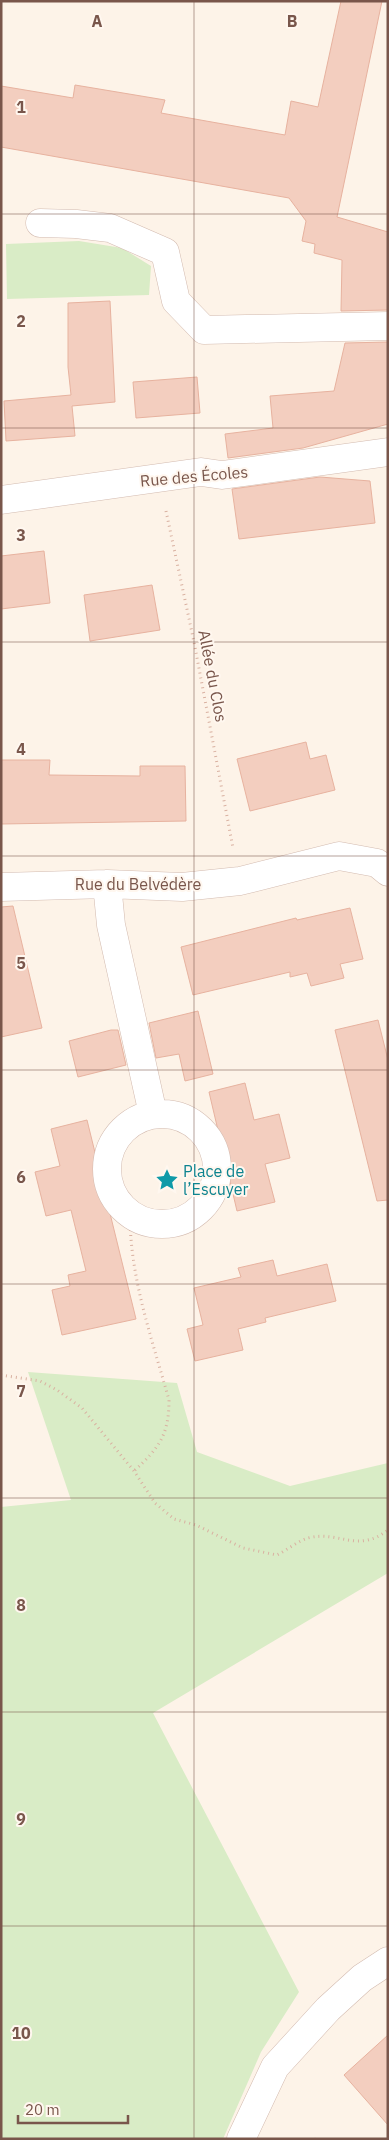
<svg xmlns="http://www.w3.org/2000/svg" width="389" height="2140" viewBox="0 0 389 2140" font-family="'IBM Plex Sans',sans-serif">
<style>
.green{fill:#d9ecc6}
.building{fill:#f3cebf;stroke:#e7b29f}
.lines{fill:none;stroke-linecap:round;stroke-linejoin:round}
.street-casing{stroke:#d3bbb0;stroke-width:29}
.path{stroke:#d9b1a1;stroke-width:3;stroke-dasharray:1 4;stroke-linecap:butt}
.street{stroke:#fff;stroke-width:28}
.grid{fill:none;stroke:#79564b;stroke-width:1;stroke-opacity:0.55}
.labels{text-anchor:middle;stroke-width:4;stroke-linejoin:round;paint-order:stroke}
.street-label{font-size:16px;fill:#79564b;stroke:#fff7ef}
.culture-label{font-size:16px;fill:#0d838f;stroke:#fff7ef;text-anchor:start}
.grid-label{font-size:16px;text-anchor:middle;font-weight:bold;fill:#79564b;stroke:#fff7ef;stroke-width:4;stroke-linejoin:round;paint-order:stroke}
</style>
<rect width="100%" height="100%" fill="#fdf3e8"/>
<!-- green -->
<path class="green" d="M79,241L122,248L151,266L149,295L7,299L6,244Z
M28,1372L177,1383L197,1452L290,1486L388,1463V1573L153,1713L299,1992L261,2052L223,2139H1V1507L71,1500Z"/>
<!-- building -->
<path class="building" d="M341,1H382L337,217L388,232V310L341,311L342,260L314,253L315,244L302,241L306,221L289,198L1,147V86L73,98L75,85L165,100L161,113L285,135L291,101L318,107Z
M110,301L115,402L72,406L75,436L6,441L4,401L71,395L68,367V303Z
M388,342V424L303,448L228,458L225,434L273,428L270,396L334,391L345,343Z
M197,377L200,413L136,418L133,382Z
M320,477L370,481L375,523L239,539L232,489Z
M44,551L50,603L1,609V556Z
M152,585L160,630L90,641L84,595Z
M306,742L310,759L326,755L335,790L250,811L237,759Z
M1,760H50L49,775L140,776V766H185L186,821L1,824Z
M13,906L42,1028L1,1037V907Z
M350,908L363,959L340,964L344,978L311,986L307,973L290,977V972L193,995L181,947L296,918L297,920Z
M198,1011L213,1074L185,1081L179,1054L156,1058L149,1023Z
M378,1020L388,1060V1200L377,1201L335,1030Z
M111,1030H118L126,1065L78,1077L69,1041Z
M245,1083L254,1120L279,1114L290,1158L265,1164L275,1202L237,1211L209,1092Z
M87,1120L136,1319L62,1335L52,1290L70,1286L68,1275L86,1271L71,1210L46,1216L35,1172L60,1166L51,1129Z
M273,1260L277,1276L327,1264L336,1301L265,1318L266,1322L238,1329L243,1350L195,1361L187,1329L203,1325L194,1288L241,1277L238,1268Z
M388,2035V2125L344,2075Z"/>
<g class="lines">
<defs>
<path id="street" d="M40,223L76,224L110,228L165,252L176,301L204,330L388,326
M1,500L201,472L222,475L388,452
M107,884L111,925L153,1114
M1,887L107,884L182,887L240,881L339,856L377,863L388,872
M107 1169a55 55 0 1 1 110 0a55 55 0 1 1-110 0Z
M241,2139L275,2067L328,2009L362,1978L388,1961"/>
</defs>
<!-- street casing -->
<use href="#street" class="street-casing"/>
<!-- path -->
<path class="path" d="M166,511L194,642L233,848
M130,1215C130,1278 152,1339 169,1400C169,1435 159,1448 134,1471
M1,1375L40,1381L57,1390L82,1408L134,1471L155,1503L174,1519L196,1525L243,1548L277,1555C287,1550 298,1541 308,1538C339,1530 357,1554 388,1530
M316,2139L317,2135"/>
<!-- street -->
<use href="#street" class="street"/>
</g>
<!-- grid -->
<path class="grid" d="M194,1V2139M1,214H388M1,428H388M1,642H388M1,856H388M1,1070H388M1,1284H388M1,1498H388M1,1712H388M1,1926H388"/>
<!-- icons -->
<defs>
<symbol id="sight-bare" viewBox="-9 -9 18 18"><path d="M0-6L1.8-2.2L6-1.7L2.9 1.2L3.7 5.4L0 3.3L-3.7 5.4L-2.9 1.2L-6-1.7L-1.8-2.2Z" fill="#0f9aa8" stroke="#fff7ef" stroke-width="2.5" paint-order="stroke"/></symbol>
</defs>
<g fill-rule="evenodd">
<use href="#sight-bare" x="151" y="1164" width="32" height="32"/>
</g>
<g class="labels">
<!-- street labels -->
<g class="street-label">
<text transform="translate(194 476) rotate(-5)" y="6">Rue des Écoles</text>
<text transform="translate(213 676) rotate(79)" y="6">Allée du Clos</text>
<text x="138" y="890">Rue du Belvédère</text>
</g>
<!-- culture labels -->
<g class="culture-label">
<text x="183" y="1177">Place de<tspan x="183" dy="18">l’Escuyer</tspan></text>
</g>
</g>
<g class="grid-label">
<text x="97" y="27">A</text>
<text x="292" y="27">B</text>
<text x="21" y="113">1</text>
<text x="21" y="327">2</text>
<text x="21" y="541">3</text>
<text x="21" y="755">4</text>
<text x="21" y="969">5</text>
<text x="21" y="1183">6</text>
<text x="21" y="1397">7</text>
<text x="21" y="1611">8</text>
<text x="21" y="1825">9</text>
<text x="21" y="2039">10</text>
</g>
<!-- border -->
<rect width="389" height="2140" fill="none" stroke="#79564b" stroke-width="5"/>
<!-- scale -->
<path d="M18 2115v8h110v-8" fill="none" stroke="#79564b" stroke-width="2.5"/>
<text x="25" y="2115" font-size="15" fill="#79564b" stroke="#fff7ef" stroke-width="4" paint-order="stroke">20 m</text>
</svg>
